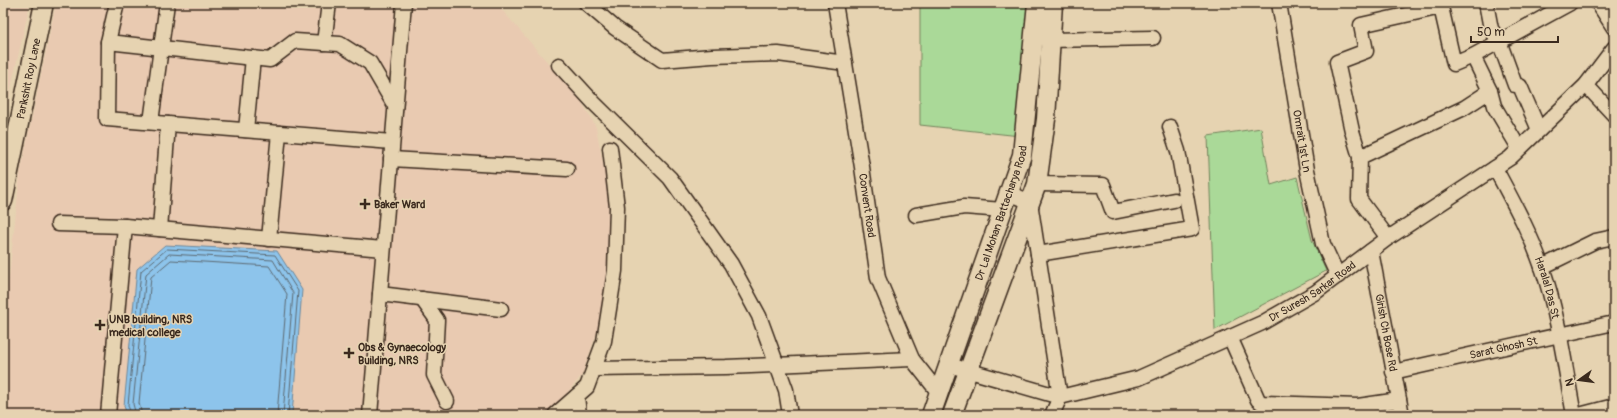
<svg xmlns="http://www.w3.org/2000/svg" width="1617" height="418" viewBox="0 0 1617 418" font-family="Pangolin,sans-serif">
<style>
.built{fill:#e9cab1}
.green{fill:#aad998;stroke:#72825b}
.water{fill:#8dc4eb;stroke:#6c8699}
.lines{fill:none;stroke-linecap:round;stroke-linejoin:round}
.shore{stroke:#5c6870;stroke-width:1}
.minor-casing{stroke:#3b2a1e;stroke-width:17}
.major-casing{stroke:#3b2a1e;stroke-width:21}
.minor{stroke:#e6d3b1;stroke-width:14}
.major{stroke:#e6d3b1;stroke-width:18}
.poi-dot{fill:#3b2a1e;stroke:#e6d3b1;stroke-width:1.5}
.labels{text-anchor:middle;stroke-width:3;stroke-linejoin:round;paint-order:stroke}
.street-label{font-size:11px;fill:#3b2a1e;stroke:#e6d3b1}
.poi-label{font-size:11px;font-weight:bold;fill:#3b2a1e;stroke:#e6d3b1;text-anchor:start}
</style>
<rect width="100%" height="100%" fill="#e6d3b1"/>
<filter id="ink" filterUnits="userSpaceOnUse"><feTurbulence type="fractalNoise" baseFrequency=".025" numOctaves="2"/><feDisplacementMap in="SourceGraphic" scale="8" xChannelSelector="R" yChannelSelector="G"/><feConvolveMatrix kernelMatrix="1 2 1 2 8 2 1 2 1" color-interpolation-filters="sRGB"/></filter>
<g filter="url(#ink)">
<!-- built -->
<path class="built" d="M3,3H30L3,123Z
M56,3H496L581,101L596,127L613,212L612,264L600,324L582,375L549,415H3V334L20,174Z"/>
<!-- green -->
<path class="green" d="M920,3H1029L1020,136L920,125Z
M1261,128L1271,185L1297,177L1312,240L1326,271L1215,330L1208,136Z"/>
<!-- water -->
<path class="water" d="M165,245L277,251L302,290L292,415H127L124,406L137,269Z"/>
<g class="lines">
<!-- shore -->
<path class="shore" d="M131,415L128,405L141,271L167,249L275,255L298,291L288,415
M136,415L133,404L146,274L169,254L273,260L293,293L283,415
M142,415L139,403L151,277L171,260L269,266L287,294L277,415"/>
<defs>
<g id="minor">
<path d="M117,3L108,42L270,60L295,41L340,44L370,63L395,106"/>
<path d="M586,3L615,28L662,60L712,56L778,54L845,63"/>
<path id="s1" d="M835,3L862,167L878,278L912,359L939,393"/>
<path id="s2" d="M1279,3L1307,170L1323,244L1338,276"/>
<path d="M1486,3L1491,29L1499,41L1515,85L1520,86L1539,130"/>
<path d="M1598,3L1614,28"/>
<path d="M1049,40L1153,38"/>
<path d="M108,42L107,119L392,142"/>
<path d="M324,43L329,3"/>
<path d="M1473,56L1490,91L1494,106L1519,148"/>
<path d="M559,65L594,103L670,178L731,264L759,316L786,390L790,415"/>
<path d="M1586,85L1614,115"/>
<path d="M151,122L167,3"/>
<path d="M246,130L253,58"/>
<path d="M1360,157L1464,108L1490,91"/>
<path d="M391,159L567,169"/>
<path id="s3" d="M1495,168C1512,200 1530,232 1542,267C1558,313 1565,367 1574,415"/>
<path d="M1037,184L1103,185L1113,212L1174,200"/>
<path d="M1009,193L1030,202L1060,397L1052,415"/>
<path d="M916,215L964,207L1003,210"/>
<path d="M58,224L125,226"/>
<path d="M160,229L168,124"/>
<path d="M1388,238L1359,199L1360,157L1352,131L1337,62L1366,51L1361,25L1441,7L1454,64L1473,56L1570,3"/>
<path d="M269,239L279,133"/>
<path id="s4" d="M1371,251L1402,415"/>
<path d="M1038,254L1192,229L1178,151L1170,127"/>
<path d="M1542,267L1595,241L1614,237"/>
<path d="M380,294L501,309"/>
<path d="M422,299L437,320L434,375L447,401"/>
<path d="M1230,337L1258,400L1262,403L1358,406L1399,400"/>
<path id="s5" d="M949,365L1060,397L1139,378L1262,323L1316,292L1388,238L1510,158L1586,85L1614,48"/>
<path d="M594,369L726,367L912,359"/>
<path id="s6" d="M1393,372L1614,323"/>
<path d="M577,396L579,415"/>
<path d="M108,415L125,226L383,249"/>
<path d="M370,415L404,3"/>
<path d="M555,415L587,387L604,341L615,271L617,207L610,148"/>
<path d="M1579,415L1614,406"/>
</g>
<g id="major">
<path id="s7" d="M3,201L44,3"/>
<path id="s8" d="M931,415L1022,155L1037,3"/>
<path d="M952,415L1037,184L1046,119L1053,3"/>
</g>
</defs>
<!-- minor casing -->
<use href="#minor" class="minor-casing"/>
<!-- major casing -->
<use href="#major" class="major-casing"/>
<!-- minor -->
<use href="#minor" class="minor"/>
<!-- major -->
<use href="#major" class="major"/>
</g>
</g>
<!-- markers -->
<g class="poi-dot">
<path d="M363 198h4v4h4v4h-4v4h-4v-4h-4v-4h4z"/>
<path d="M98 319h4v4h4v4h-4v4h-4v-4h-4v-4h4z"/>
<path d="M347 347h4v4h4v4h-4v4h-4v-4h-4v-4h4z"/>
</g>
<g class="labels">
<!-- street labels -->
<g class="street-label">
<text dy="4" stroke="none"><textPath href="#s7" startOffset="125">Parikshit Roy Lane</textPath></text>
<text dy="4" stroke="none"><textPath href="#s2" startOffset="140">Omrait 1st Ln</textPath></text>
<text dy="4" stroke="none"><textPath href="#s1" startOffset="205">Convent Road</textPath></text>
<text dy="4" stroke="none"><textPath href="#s8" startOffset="214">Dr Lal Mohan Battacharya Road</textPath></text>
<text dy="4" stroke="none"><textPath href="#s3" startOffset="131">Haralal Das St</textPath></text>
<text dy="4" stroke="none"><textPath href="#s5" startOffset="391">Dr Suresh Sarkar Road</textPath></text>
<text dy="4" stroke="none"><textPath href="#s4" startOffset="83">Girish Ch Bose Rd</textPath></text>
<text dy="4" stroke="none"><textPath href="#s6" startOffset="113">Sarat Ghosh St</textPath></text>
</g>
<!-- poi labels -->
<g class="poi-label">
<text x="374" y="208">Baker Ward</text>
<text x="109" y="323">UNB building, NRS<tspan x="109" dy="13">medical college</tspan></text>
<text x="358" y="351">Obs &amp; Gynaecology<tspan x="358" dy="13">Building, NRS</tspan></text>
</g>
</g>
<!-- margin -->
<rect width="1617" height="418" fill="none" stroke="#e6d3b1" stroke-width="16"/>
<rect x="8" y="8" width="1601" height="402" fill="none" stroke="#3b2a1e" stroke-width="1.5" filter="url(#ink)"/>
<!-- north arrow -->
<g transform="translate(1579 380) rotate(256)" stroke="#e6d3b1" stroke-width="3" paint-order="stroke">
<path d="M0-3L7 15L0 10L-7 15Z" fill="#3b2a1e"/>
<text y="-6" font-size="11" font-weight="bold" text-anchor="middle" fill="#3b2a1e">N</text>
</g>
<!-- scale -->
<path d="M1471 36v6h87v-6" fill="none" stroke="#3b2a1e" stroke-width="2"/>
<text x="1477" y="36" font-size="12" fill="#3b2a1e" stroke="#e6d3b1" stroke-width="3" paint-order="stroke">50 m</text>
</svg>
